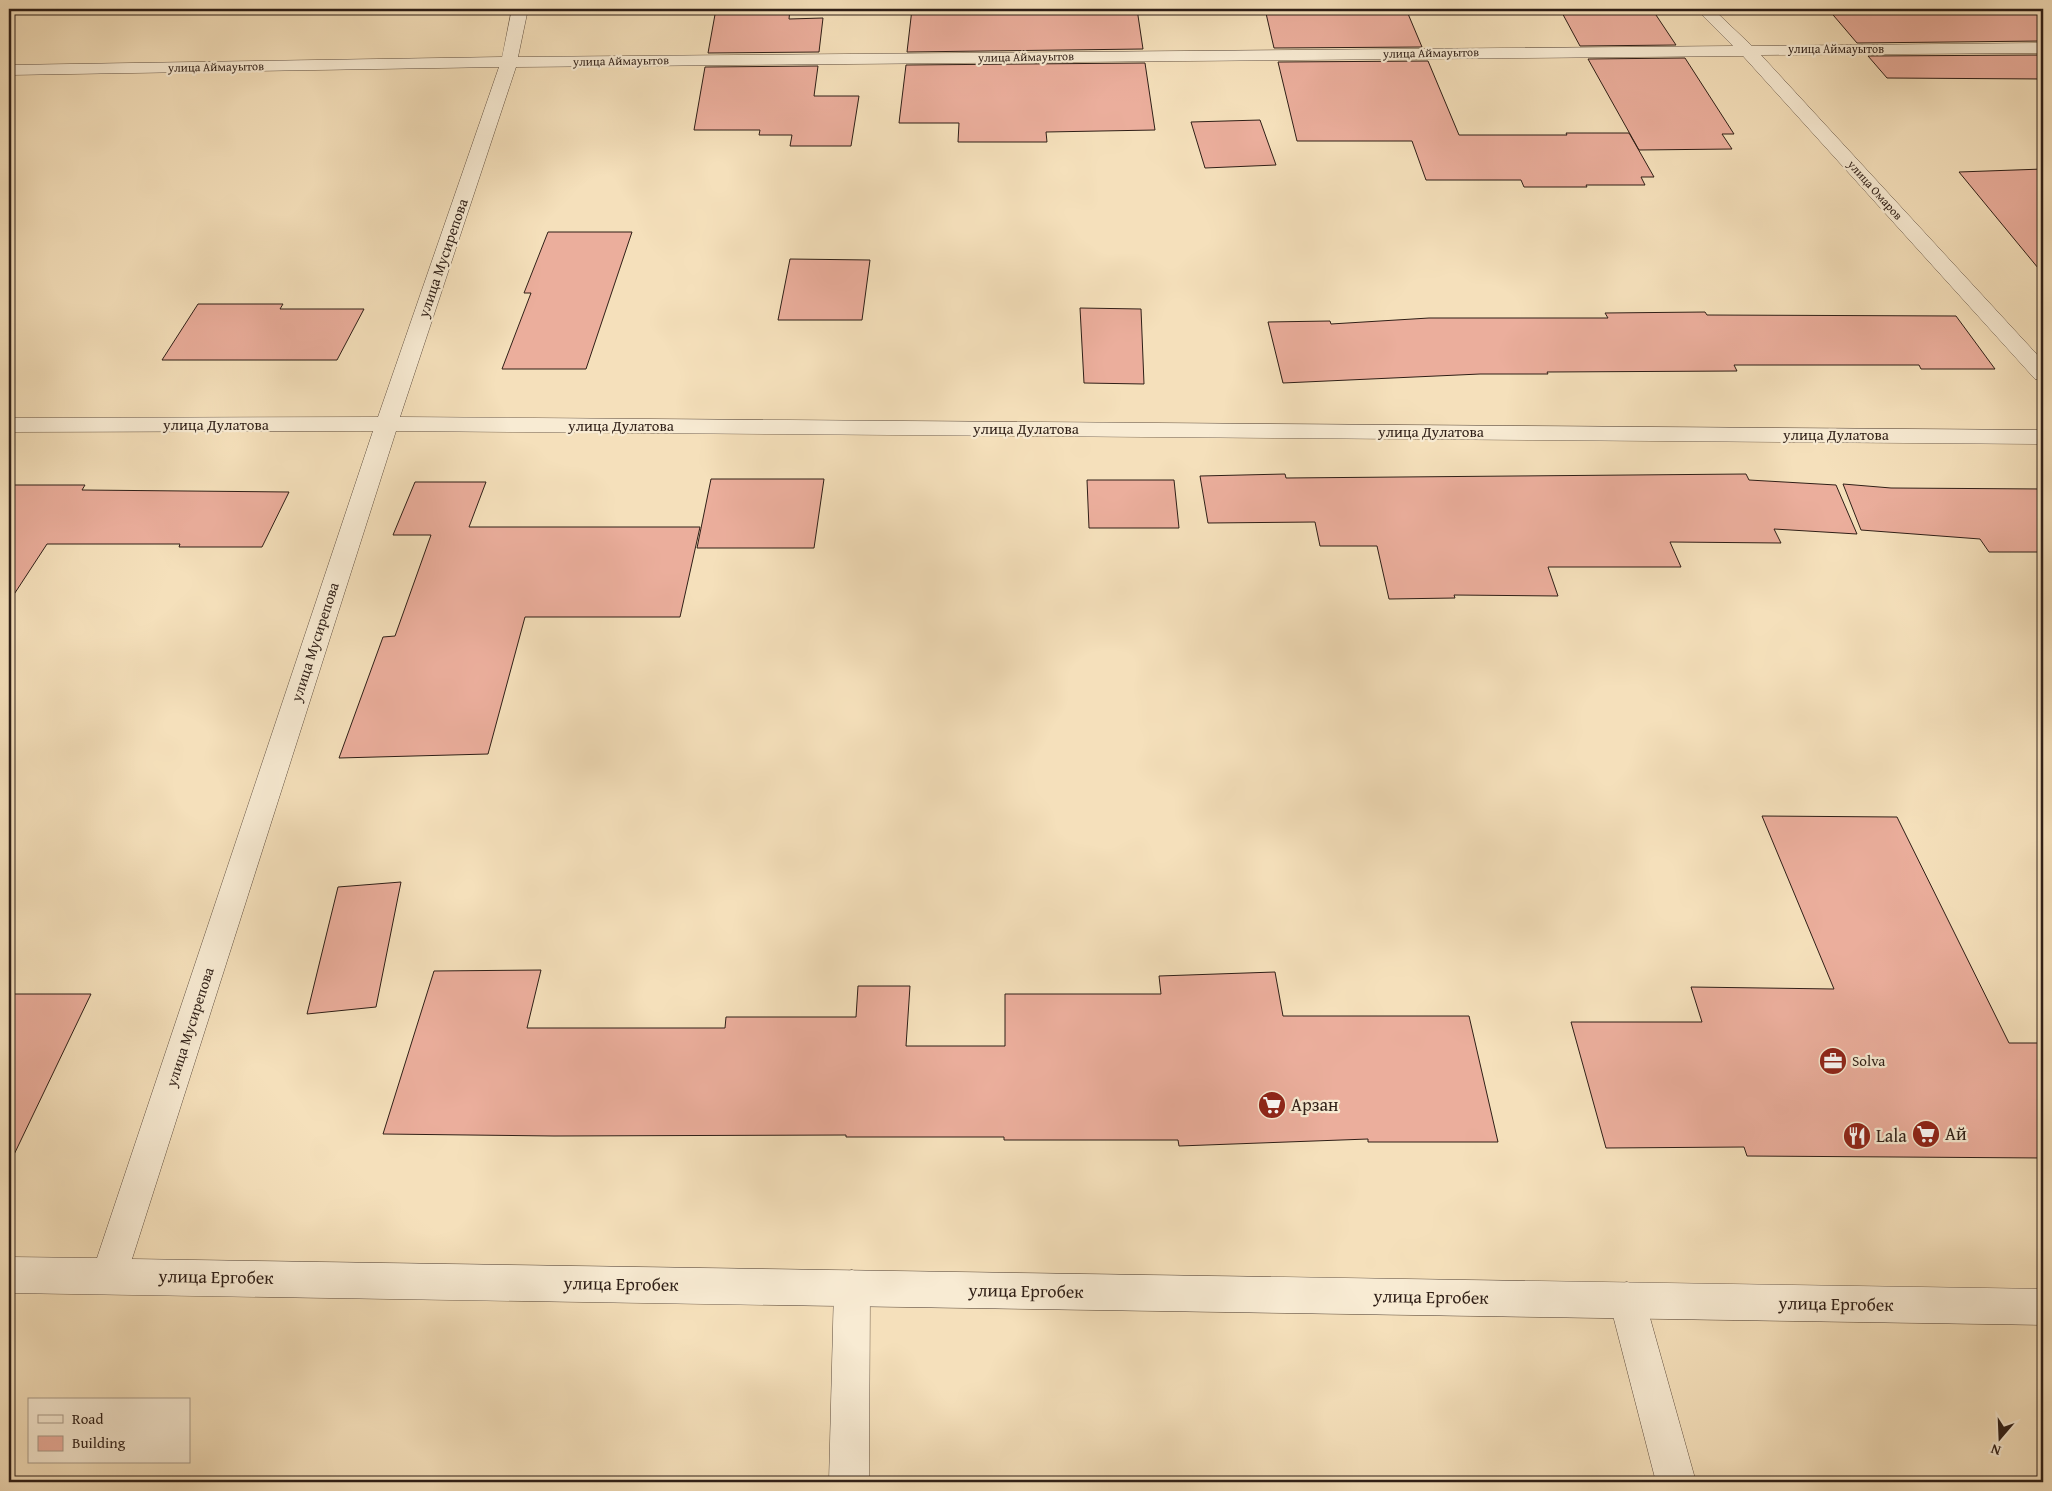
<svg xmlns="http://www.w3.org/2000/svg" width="2052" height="1491" viewBox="0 0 2052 1491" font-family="'Gentium Book Plus',serif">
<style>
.building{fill:#ebae9c;stroke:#2f1f17}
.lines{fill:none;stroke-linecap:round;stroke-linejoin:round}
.service-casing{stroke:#604f40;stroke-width:1}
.minor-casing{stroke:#604f40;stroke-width:1}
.service{fill:#f8ebd3;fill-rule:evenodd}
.minor{fill:#f8ebd3;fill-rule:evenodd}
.labels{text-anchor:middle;stroke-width:4.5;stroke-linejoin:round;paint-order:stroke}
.far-street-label{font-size:12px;fill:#2f1f17;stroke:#f8ebd3}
.street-label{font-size:15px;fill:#2f1f17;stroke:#f8ebd3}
.poi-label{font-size:15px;fill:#2f1f17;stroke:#f8ebd3;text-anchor:start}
.near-poi-label{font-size:18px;fill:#2f1f17;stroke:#f8ebd3;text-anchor:start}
.near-street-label{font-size:18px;fill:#2f1f17;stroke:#f8ebd3}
</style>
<rect width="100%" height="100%" fill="#f5e0bb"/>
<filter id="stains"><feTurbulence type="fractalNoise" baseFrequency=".004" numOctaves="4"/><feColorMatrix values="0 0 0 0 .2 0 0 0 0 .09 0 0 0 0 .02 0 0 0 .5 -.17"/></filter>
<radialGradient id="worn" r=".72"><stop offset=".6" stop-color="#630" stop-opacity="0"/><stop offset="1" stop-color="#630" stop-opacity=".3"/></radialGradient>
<!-- building -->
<path class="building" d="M716,9H790L789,19L823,18L819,52L708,53Z
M912,9H1137L1143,49L907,52Z
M1265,9H1406L1422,47L1274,48Z
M1560,9H1652L1676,45L1580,46Z
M1828,9H2043V41L1857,43Z
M2043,55V79L1887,78L1868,56Z
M1685,58L1734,134H1722L1732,149L1639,150L1588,59Z
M1428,61L1459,135H1567L1566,133H1629L1654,177H1641L1645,185H1586L1587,187H1524L1521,180H1426L1412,141H1297L1278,62Z
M1145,63L1155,130L1046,132L1047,142H958L959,123H899L906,65Z
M818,66L814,96H859L851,146H790L792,135H759L760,130H694L705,67Z
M1260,120L1276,165L1205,168L1191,122Z
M2043,169V274L1959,172Z
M548,232H632L586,369H502L531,293H524Z
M790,259L870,260L862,320H778Z
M198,304H283L280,309H364L337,360H162Z
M1080,308L1141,309L1144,384L1084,383Z
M1705,312L1707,315L1956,316L1995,369H1921L1919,365H1734L1737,371L1547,372L1548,374H1480L1283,383L1268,322L1330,321L1331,324L1429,318H1608L1605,313Z
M1285,474L1286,478L1746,474L1749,480L1836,485L1857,534L1774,529L1781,543L1670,542L1681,567H1548L1558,596L1454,595L1455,598L1389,599L1377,546H1320L1315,522L1208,523L1200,476Z
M711,479H824L814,548H697Z
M1087,480H1174L1179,528H1089Z
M415,482H486L469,527H700L680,617H525L488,754L339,758L383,637L395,636L431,535H393Z
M1843,484L1891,488L2043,489V552H1989L1980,539L1861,530Z
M9,485H85L82,490L289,492L262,547H179L180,544H47L9,602Z
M1762,816L1897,817L2009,1043H2043V1158L1747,1156L1744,1147L1606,1148L1571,1022H1702L1691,987L1834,989Z
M401,882L376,1007L307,1014L338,887Z
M541,970L527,1028H725L726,1017H856L858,986H910L906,1046H1005V994H1161L1159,976L1275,972L1283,1016H1469L1498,1142H1368V1139L1179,1146L1178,1140H1004V1137H846V1135L554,1136L383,1134L434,971Z
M9,994H91L9,1165Z"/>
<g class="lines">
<defs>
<path id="service" d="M852,1270L865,1275L870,1288L869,1482H829L834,1288L839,1275Z
M1627,1282L1640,1287L1645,1300L1696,1482H1656L1609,1300L1614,1287Z"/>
<path id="minor" d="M512,9H528L518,57L1733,46L1696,9H1713L1752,46L2043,43V53L1761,55L2043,361V381L2035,379L1743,56L516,67L400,417L2043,430V444L396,431L132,1259L2043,1289V1325L9,1293V1257L97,1258L373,431L9,432V418L378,417L499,67L9,75V65L502,57Z"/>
</defs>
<!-- service casing -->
<use href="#service" class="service-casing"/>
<!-- minor casing -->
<use href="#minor" class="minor-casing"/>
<!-- service -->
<use href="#service" class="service"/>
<!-- minor -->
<use href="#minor" class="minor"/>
</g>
<!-- icons -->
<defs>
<symbol id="office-disc" viewBox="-11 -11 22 22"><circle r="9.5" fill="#8f2418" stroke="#f8ebd3"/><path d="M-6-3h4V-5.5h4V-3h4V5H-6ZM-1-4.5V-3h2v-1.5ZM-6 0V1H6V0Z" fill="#fff"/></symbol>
<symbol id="supermarket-disc" viewBox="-11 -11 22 22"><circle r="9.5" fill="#8f2418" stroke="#f8ebd3"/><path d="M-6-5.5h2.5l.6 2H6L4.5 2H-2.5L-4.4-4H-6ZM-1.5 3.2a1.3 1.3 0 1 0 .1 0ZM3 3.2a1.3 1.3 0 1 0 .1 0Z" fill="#fff"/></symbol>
<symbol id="restaurant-disc" viewBox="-11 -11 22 22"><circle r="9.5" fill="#8f2418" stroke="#f8ebd3"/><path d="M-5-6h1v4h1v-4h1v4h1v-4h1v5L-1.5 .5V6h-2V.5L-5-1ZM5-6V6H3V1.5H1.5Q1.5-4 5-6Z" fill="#fff"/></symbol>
</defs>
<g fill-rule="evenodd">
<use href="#office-disc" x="1817" y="1045" width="32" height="32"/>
<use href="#supermarket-disc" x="1256" y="1089" width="32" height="32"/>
<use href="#supermarket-disc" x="1910" y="1118" width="32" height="32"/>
<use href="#restaurant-disc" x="1841" y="1120" width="32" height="32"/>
</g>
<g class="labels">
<!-- far-street labels -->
<g class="far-street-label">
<text x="1836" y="53">улица Аймауытов</text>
<text transform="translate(1431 53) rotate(-1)" y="4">улица Аймауытов</text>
<text transform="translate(1026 57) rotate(-1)" y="4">улица Аймауытов</text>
<text transform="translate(621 61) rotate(-1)" y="4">улица Аймауытов</text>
<text transform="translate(216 67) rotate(-1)" y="4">улица Аймауытов</text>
<text transform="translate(1875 190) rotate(48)" y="4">улица Омаров</text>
</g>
<!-- street labels -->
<g class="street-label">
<text transform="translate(443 258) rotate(-71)" y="5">улица Мусирепова</text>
<text x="216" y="430">улица Дулатова</text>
<text x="621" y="431">улица Дулатова</text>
<text x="1026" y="434">улица Дулатова</text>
<text x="1431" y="437">улица Дулатова</text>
<text x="1836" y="440">улица Дулатова</text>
<text transform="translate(315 642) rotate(-72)" y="5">улица Мусирепова</text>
<text transform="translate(190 1027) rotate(-72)" y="5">улица Мусирепова</text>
</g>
<!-- poi labels -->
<g class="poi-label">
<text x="1852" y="1066">Solva</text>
</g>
<!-- near-poi labels -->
<g class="near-poi-label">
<text x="1291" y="1111">Арзан</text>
<text x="1945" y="1140">Ай</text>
<text x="1876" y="1142">Lala</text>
</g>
<!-- near-street labels -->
<g class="near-street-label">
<text transform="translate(216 1277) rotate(1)" y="6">улица Ергобек</text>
<text transform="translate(621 1284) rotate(1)" y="6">улица Ергобек</text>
<text transform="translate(1026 1291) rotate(1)" y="6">улица Ергобек</text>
<text transform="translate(1431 1297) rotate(1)" y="6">улица Ергобек</text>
<text transform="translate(1836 1304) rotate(1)" y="6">улица Ергобек</text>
</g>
</g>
<!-- margin -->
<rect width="2052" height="1491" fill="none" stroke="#f5e0bb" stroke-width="30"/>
<rect x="10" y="10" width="2032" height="1471" fill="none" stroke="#2f1f17" stroke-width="2.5"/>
<rect x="15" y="15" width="2022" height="1461" fill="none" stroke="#2f1f17"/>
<!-- legend -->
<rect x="28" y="1398" width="162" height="65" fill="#f8ebd3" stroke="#a89988"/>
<rect x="38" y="1415" width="25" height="8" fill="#f8ebd3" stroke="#a89988"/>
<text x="72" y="1424" font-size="15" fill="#2f1f17">Road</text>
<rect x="38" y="1436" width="25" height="15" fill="#ebae9c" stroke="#a89988"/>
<text x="72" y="1448" font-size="15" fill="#2f1f17">Building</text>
<!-- north arrow -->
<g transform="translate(2000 1438) rotate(199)" stroke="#f8ebd3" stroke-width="4" paint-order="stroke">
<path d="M0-4L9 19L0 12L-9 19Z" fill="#2f1f17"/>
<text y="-8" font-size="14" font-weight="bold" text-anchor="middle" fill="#2f1f17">N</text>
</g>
<rect width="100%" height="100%" filter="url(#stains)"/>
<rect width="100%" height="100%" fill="url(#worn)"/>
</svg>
